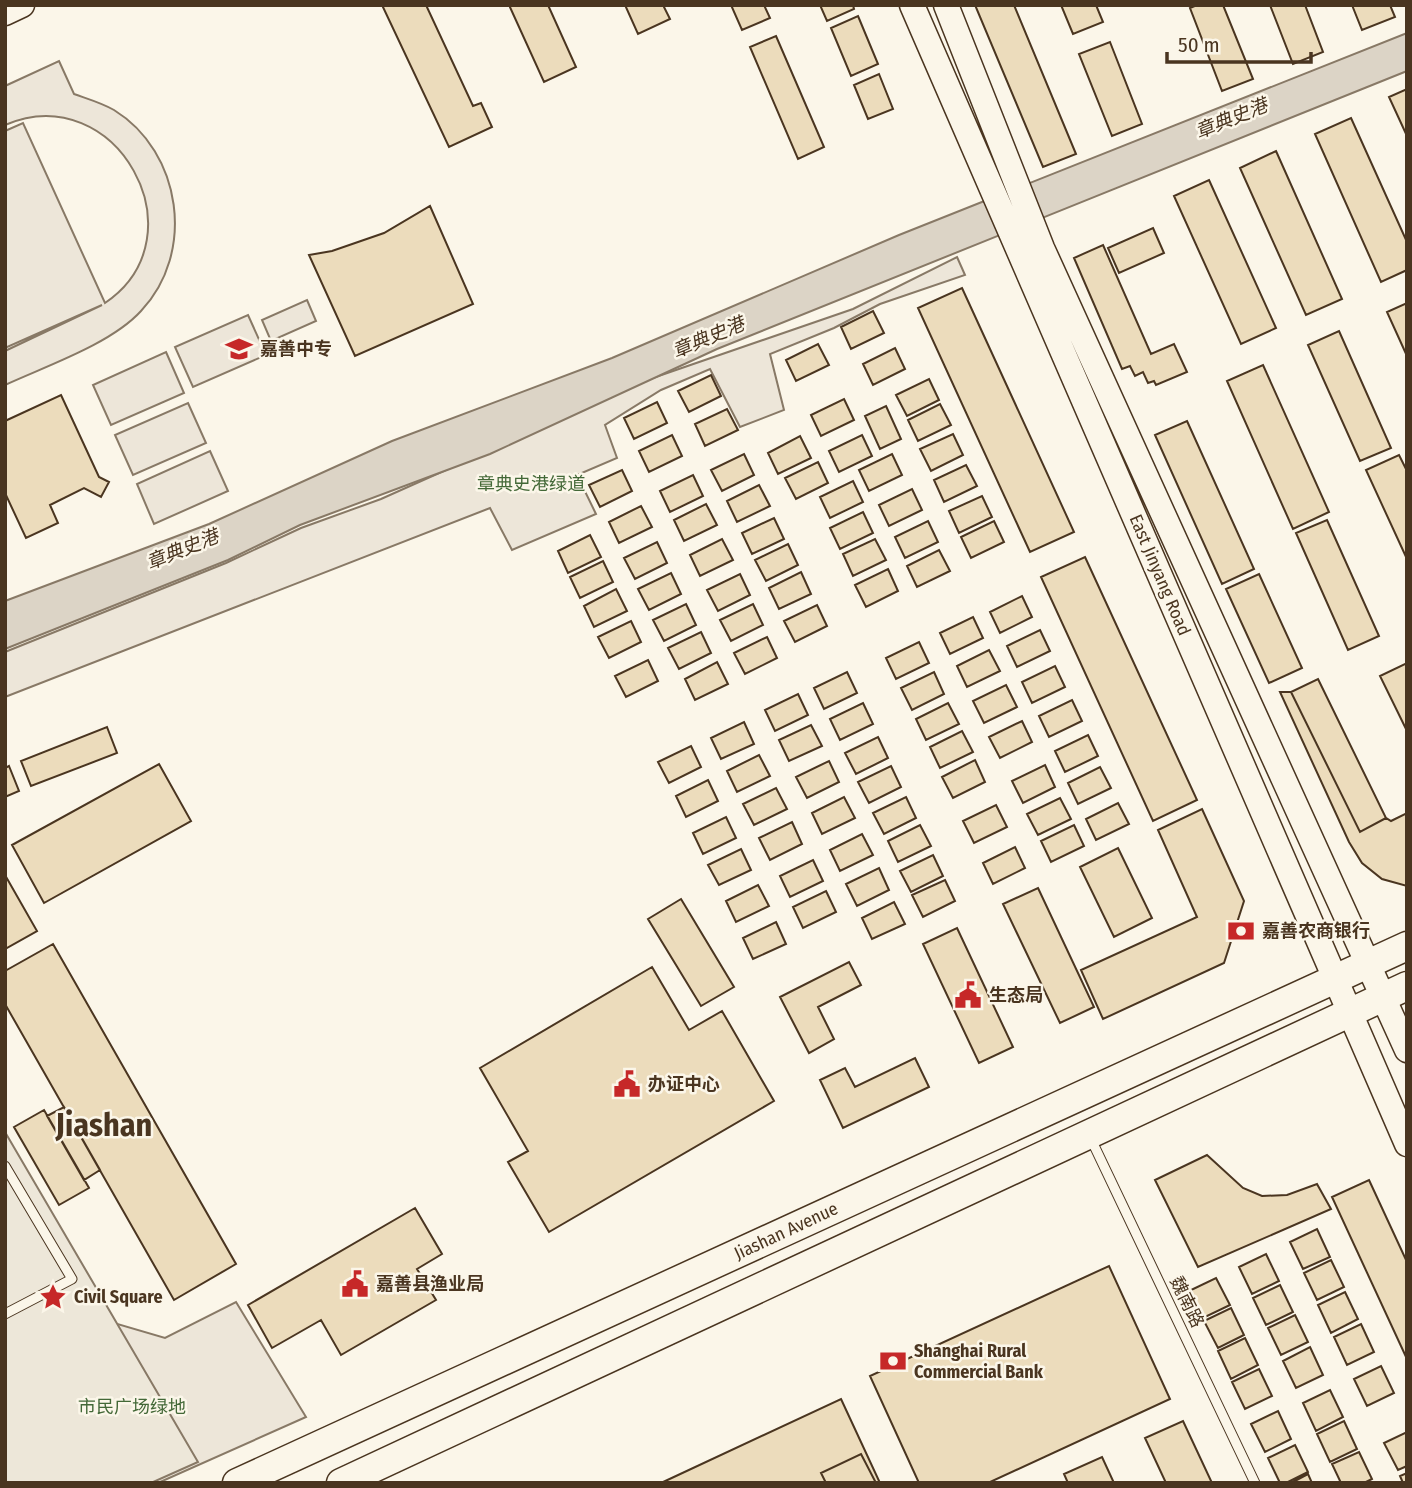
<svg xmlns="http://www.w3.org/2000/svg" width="1412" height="1488" viewBox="0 0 1412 1488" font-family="'Fira Sans Condensed','Noto Sans SC',sans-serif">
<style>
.green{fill:#ede6d9;stroke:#887966;stroke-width:2}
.parking{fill:#ede7d9;stroke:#887966;stroke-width:2}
.water{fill:#dcd4c6;stroke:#887966;stroke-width:2}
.building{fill:#ecdcbc;stroke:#4a3520;stroke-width:2}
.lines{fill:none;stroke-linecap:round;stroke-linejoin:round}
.lane-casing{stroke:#4a3520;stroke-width:11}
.secondary-casing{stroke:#4a3520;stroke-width:27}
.primary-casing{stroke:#4a3520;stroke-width:31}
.lane{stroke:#fbf6e9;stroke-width:9}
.secondary{stroke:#fbf6e9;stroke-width:24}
.primary{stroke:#fbf6e9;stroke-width:28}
.labels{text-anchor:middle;stroke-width:5;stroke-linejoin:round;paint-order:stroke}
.poi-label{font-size:18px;font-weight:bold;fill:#4a3520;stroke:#fbf6e9;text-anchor:start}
.park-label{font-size:18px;fill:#436837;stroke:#fbf6e9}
.street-label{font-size:18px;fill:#4a3520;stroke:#fbf6e9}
.water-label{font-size:19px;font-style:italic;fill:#4a3520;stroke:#fbf6e9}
.town-label{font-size:32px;font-weight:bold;fill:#4a3520;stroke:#fbf6e9}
</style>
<rect width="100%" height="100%" fill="#fbf6e9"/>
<!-- green -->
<path class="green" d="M59,61L74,94C88,99 102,103 114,110C182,152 196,253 141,311C111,344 46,366 5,385V351L102,305L5,348V131L23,123L105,303C204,236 116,77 5,125V86Z
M957,257L965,275L880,304L834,328L770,354L784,410L740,427L710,369L661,390L605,425L617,458L577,475L596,514L512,550L490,508L5,697V652L226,563L301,528L381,499L647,380L853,309Z
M307,300L316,321L271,341L262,320Z
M248,315L266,355L193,387L175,347Z
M166,352L184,393L111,425L93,385Z
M188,403L206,443L133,475L115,435Z
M210,451L228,491L154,524L137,484Z
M236,1302L306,1417L158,1483H5V1394L104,1320L165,1338Z"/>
<!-- parking -->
<path class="parking" d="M5,1132L198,1462L151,1483H5Z"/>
<!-- water -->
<path class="water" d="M1407,33V71L717,349L490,454L300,525L228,560L5,649V601L209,524L392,441L612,358L899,235Z"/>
<!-- building -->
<path class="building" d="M382,5H426L473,106L481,103L492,127L449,147Z
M509,5H548L576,67L544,82Z
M625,5H663L670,19L638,34Z
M731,5H764L770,18L742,30Z
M820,5H853L854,9L827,21Z
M975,5H1014L1076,154L1043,167Z
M1061,5H1096L1103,22L1073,34Z
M1197,5H1223L1253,79L1222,91L1190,8Z
M1270,5H1305L1323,52L1293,64Z
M1352,5H1390L1395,17L1362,30Z
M858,16L878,64L851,76L831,28Z
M776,36L824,147L798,159L750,47Z
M1110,42L1142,124L1112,136L1079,54Z
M879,74L893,109L868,119L854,85Z
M1407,89V136L1389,97Z
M1351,118L1407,242V270L1381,282L1315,134Z
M1276,151L1342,299L1306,315L1240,168Z
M1209,180L1276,328L1241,344L1174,196Z
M430,206L473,304L355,356L309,255L332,251L384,233Z
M1153,228L1164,253L1119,273L1108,248Z
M1103,245L1151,354L1174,344L1187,372L1156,385L1154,381L1148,383L1143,372L1135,376L1130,366L1122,369L1074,258Z
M962,288L1074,532L1030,552L918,308Z
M1407,303V356L1387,312Z
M873,311L884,333L851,349L841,327Z
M1339,331L1391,448L1360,461L1308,345Z
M818,344L829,365L796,381L786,360Z
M895,348L905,369L873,385L863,364Z
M1263,365L1329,512L1293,529L1227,381Z
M711,375L721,396L689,412L678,391Z
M929,379L939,400L907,416L896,395Z
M61,395L99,477L109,482L101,497L84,488L50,505L58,523L26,538L5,493V421Z
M844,399L854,420L821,436L811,415Z
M657,402L667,423L634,439L624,418Z
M940,404L951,425L918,441L908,420Z
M886,406L901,439L880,449L865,416Z
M727,409L738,430L705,446L695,424Z
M1187,421L1254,569L1222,584L1155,435Z
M953,434L963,455L931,471L920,449Z
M672,435L682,456L649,472L639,451Z
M862,435L872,456L839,472L829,451Z
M800,436L811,458L778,474L768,453Z
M744,454L754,475L722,491L711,470Z
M892,454L902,475L869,491L859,470Z
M1399,455L1407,471V559L1366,470Z
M818,462L828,483L796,499L785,478Z
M966,465L977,486L944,502L934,480Z
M622,470L632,491L600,507L589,485Z
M693,475L703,496L670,512L660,491Z
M853,481L863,502L830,518L820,497Z
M759,485L770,506L737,522L727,501Z
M912,489L922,510L889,526L879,505Z
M982,496L992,517L959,533L949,511Z
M706,504L717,525L684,541L674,520Z
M641,506L652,527L619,543L609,522Z
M863,512L873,533L840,549L830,528Z
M774,518L784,539L752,554L742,533Z
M1327,520L1379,636L1348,650L1296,533Z
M928,521L938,542L905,558L895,537Z
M994,521L1004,542L971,558L961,537Z
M590,535L601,557L568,573L558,551Z
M722,539L733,560L700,576L690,555Z
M875,539L886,560L853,576L843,554Z
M657,542L667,563L635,579L624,558Z
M788,544L798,565L766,581L755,560Z
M939,550L950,571L917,587L907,566Z
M1085,557L1197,800L1153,821L1041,577Z
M603,561L613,582L580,598L570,577Z
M888,569L898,591L866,607L855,585Z
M801,572L811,594L779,609L769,588Z
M671,573L681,594L649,610L638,589Z
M740,574L750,595L718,611L707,590Z
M1259,574L1302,668L1269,683L1226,589Z
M616,589L627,611L594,627L584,606Z
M1022,596L1032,617L1000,633L990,612Z
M686,604L696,625L664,641L653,620Z
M753,604L763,625L731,641L720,620Z
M817,605L827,626L795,642L784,621Z
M973,617L983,638L950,654L940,633Z
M631,621L641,642L609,658L598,637Z
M1040,630L1050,651L1017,667L1007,646Z
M701,632L711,653L679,669L668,648Z
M767,637L777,658L745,674L734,653Z
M919,642L929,663L896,679L886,658Z
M989,650L1000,671L967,687L957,666Z
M648,660L658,681L626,697L615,676Z
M717,662L728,684L695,700L685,679Z
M1407,663V731L1380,676Z
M1055,666L1065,687L1032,703L1022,682Z
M847,672L857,693L824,709L814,688Z
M934,672L944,694L912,710L901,688Z
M1318,679L1386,818L1360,832L1291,692Z
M1006,685L1017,707L984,723L973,701Z
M1280,692H1291L1360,832L1386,818L1391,821L1407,813V886L1382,879L1362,863L1349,842Z
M798,694L808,715L775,731L765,710Z
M1072,700L1082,721L1049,737L1039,716Z
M863,703L873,724L840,740L830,719Z
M948,703L959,724L926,740L916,719Z
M1022,721L1032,742L1000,758L989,737Z
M744,722L754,744L721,759L711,738Z
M811,725L822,746L789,761L779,740Z
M107,727L117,753L31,786L21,761Z
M962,731L973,752L940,768L930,747Z
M1088,735L1098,756L1065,772L1055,751Z
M878,737L888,758L856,774L845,753Z
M691,746L701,767L669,783L658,762Z
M759,755L770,776L737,792L727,771Z
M975,760L985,782L953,798L942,777Z
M829,761L839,782L807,798L796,777Z
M159,764L191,821L44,903L12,845Z
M1045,765L1055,787L1023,803L1012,781Z
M9,766L19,791L5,797V768Z
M891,766L901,787L869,803L858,782Z
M1100,767L1111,788L1078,804L1068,783Z
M708,780L718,801L686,817L676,796Z
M776,788L787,809L754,825L743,804Z
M844,797L855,818L822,834L812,813Z
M906,797L916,818L884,834L873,813Z
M1060,798L1071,819L1038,835L1027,814Z
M1118,803L1129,824L1096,840L1086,819Z
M996,805L1007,827L974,843L963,821Z
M1202,809L1244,901L1224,963L1103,1019L1081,970L1197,917L1158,830Z
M726,817L736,838L703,854L693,833Z
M792,822L802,844L770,860L759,838Z
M920,825L931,846L898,862L888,841Z
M1074,825L1084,846L1051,862L1041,841Z
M862,834L873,855L840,871L830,850Z
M1015,847L1025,868L993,884L983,863Z
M1118,848L1152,918L1114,937L1080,867Z
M741,849L751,870L719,885L708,865Z
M933,855L943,876L911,892L900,871Z
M813,860L823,881L790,897L780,876Z
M879,868L889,890L857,906L846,884Z
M5,875L37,931L5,949Z
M945,880L955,901L923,917L912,895Z
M758,885L769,906L736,922L726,901Z
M1038,888L1094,1007L1060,1023L1003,904Z
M826,891L836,912L803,928L793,907Z
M681,899L734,987L701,1006L648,919Z
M894,902L905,924L872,939L862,918Z
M776,922L786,944L753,959L743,938Z
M957,928L1013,1047L979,1063L923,944Z
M53,944L236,1264L174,1300L5,1004V971Z
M849,962L861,985L818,1007L834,1039L809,1053L780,997Z
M652,967L689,1030L722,1011L774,1101L549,1232L508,1162L528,1151L480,1068Z
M915,1058L929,1087L843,1128L820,1080L845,1068L855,1087Z
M64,1107L100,1170L84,1180L47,1116Z
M44,1110L89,1188L59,1205L14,1127Z
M1207,1155L1243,1188L1262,1196L1287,1195L1317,1184L1331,1209L1198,1267L1155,1180Z
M1369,1180L1407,1262V1359L1332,1197Z
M415,1208L442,1254L417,1269L436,1300L341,1355L321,1320L272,1348L248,1305Z
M1317,1229L1330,1257L1303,1269L1290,1242Z
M1266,1254L1279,1281L1252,1294L1239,1267Z
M1331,1260L1344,1287L1317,1300L1304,1273Z
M1109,1266L1170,1399L988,1483H919L870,1376Z
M1216,1278L1230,1305L1203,1318L1189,1291Z
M1280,1285L1293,1312L1266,1325L1253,1298Z
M1345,1292L1358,1319L1331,1333L1318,1305Z
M1231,1308L1244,1335L1218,1348L1204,1321Z
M1295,1315L1308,1342L1281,1355L1268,1328Z
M1361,1324L1374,1352L1347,1365L1334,1337Z
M1245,1338L1258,1365L1231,1379L1218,1351Z
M1310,1347L1323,1375L1296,1388L1283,1361Z
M1381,1366L1394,1393L1367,1406L1354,1379Z
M1259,1369L1272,1396L1245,1409L1232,1382Z
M1330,1390L1343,1417L1316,1431L1303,1403Z
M841,1399L880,1483H876L861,1454L821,1473L826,1483H661Z
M1278,1411L1291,1439L1265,1452L1251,1424Z
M1183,1421L1212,1483H1166L1145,1438Z
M1344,1421L1357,1449L1330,1462L1317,1434Z
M1407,1432V1466L1398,1470L1384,1443Z
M1295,1445L1308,1472L1286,1483H1280L1268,1458Z
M1359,1452L1372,1479L1364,1483H1341L1332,1464Z
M861,1454L876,1483H826L821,1473Z
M1102,1457L1114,1483H1068L1064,1474Z
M1407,1473V1483H1403L1400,1476Z
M1308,1474L1312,1483H1291Z"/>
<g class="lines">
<defs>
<path id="lane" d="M1090,1137L1255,1483
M5,1166L72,1279L5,1314"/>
<path id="secondary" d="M912,5L1407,1144
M946,5L1042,248L1407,1050
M5,13L22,5"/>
<path id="primary" d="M237,1483L1407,946
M341,1483L1407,986"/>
</defs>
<!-- lane casing -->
<use href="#lane" class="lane-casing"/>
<!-- secondary casing -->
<use href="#secondary" class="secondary-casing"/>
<!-- primary casing -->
<use href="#primary" class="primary-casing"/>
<!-- lane -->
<use href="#lane" class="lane"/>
<!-- secondary -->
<use href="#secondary" class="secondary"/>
<!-- primary -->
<use href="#primary" class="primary"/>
</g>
<!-- icons -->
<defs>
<symbol id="school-bare" viewBox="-9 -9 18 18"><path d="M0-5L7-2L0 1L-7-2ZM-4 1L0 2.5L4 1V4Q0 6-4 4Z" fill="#c62828" stroke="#fbf6e9" stroke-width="2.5" paint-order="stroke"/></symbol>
<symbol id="bank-bare" viewBox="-9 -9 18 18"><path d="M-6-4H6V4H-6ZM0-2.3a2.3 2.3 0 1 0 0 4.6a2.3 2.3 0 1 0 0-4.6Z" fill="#c62828" stroke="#fbf6e9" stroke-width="2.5" paint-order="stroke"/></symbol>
<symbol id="civic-bare" viewBox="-9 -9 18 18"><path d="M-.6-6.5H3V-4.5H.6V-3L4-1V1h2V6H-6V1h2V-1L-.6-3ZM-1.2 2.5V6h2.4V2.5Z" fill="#c62828" stroke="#fbf6e9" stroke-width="2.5" paint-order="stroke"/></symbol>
<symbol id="sight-bare" viewBox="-9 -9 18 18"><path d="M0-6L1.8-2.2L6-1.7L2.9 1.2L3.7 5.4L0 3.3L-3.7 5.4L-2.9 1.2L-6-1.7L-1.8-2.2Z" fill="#c62828" stroke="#fbf6e9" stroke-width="2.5" paint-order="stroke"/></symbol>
</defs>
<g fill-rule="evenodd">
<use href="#school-bare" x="220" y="330" width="38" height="38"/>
<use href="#bank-bare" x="1222" y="912" width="38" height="38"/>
<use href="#civic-bare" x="949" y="976" width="38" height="38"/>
<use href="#civic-bare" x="608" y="1065" width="38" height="38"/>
<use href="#civic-bare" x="336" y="1265" width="38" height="38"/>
<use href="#sight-bare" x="34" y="1278" width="38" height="38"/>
<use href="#bank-bare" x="874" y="1342" width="38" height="38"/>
</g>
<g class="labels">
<!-- poi labels -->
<g class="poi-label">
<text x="260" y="355">嘉善中专</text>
<text x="1262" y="937">嘉善农商银行</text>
<text x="989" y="1001">生态局</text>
<text x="648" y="1090">办证中心</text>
<text x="376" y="1290">嘉善县渔业局</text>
<text x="74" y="1303">Civil Square</text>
<text x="914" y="1357">Shanghai Rural<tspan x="914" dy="21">Commercial Bank</tspan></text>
</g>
<!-- park labels -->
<g class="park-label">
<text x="531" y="490">章典史港绿道</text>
<text x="132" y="1413">市民广场绿地</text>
</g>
<!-- street labels -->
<g class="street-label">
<text transform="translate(1160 575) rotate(67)" y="6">East Jinyang Road</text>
<text transform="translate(786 1231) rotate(-25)" y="6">Jiashan Avenue</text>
<text transform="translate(1187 1302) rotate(64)" y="6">魏南路</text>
</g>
<!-- water labels -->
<g class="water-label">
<text transform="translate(1231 118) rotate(-22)" y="7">章典史港</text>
<text transform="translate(708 337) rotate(-23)" y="7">章典史港</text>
<text transform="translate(182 549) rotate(-22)" y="7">章典史港</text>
</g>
<!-- town labels -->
<g class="town-label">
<text x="104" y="1136">Jiashan</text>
</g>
</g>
<!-- border -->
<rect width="1412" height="1488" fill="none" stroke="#4a3520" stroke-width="14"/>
<!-- scale -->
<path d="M1167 52v10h144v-10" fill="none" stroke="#4a3520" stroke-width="3.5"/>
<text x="1178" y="52" font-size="21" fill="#4a3520" stroke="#fbf6e9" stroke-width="5" paint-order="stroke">50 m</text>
</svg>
